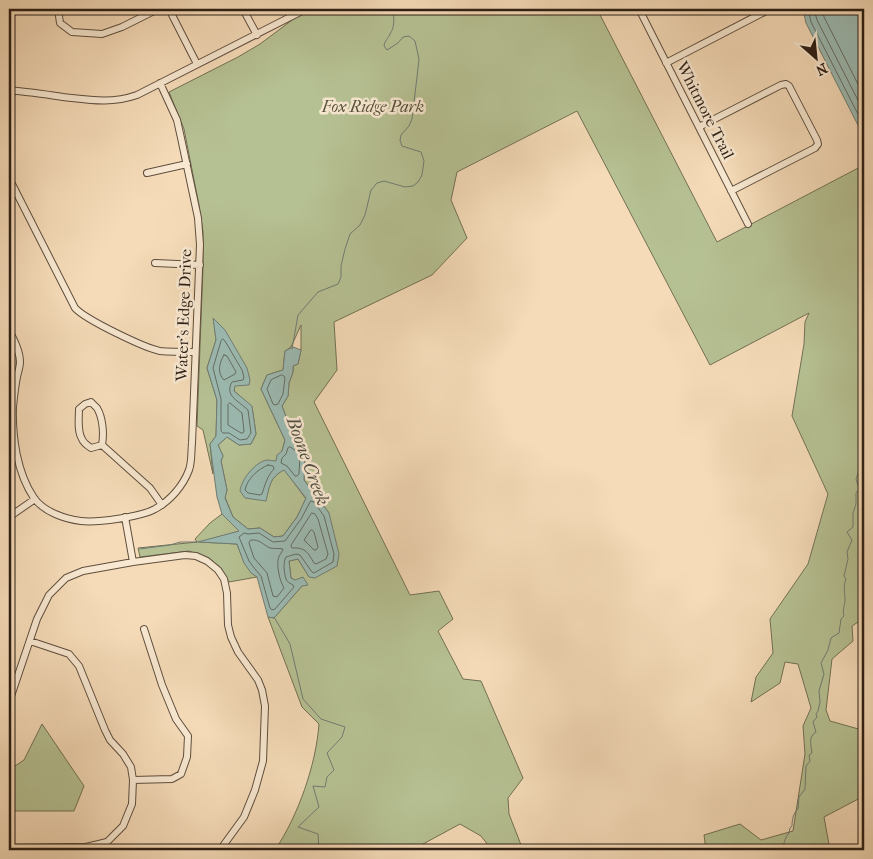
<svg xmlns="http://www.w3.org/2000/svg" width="873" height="859" viewBox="0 0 873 859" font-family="'IM FELL French Canon',serif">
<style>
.green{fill:#b6c193;stroke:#727054}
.water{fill:#9cbbb3;stroke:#707d74}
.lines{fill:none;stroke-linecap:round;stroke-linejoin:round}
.shore{stroke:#646d64;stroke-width:1}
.stream{stroke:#707d74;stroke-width:1}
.minor-casing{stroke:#5f4e3e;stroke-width:8}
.minor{stroke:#f8e8d1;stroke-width:6}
.labels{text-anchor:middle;stroke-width:5;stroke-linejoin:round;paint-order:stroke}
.park-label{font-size:16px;font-style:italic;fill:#56503b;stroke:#f8e8d1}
.street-label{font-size:16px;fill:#2d1f15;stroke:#f8e8d1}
.water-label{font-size:18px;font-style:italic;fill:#4e4e44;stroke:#f8e8d1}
</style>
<rect width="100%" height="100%" fill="#f5dbb8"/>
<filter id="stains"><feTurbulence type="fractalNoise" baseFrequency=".004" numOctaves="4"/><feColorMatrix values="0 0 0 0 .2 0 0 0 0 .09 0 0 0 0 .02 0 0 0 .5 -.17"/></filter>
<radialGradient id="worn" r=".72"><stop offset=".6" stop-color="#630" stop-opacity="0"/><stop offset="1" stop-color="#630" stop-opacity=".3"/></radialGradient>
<!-- green -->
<path class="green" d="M307,9H597L717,242L864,165V618L852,626L853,641L832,659L826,710L830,721L862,730H864V796L824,817L830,850H706L704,835L740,824L761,840L793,831L805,754L803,726L811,708L798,664L785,662L780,683L751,702L756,677L773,653L770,619L808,564L828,494L792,416L804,344L805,322L809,313L710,365L577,111L457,172L451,200L467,238L432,275L334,322L337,370L314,402L410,595L439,591L453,619L438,631L463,679L481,681L523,778L508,798L509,814L523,850H492L481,836L460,824L412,850H275C298,816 316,765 319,724L302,707L268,617L274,618L302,586L295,580L291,578L289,561L298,559L309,577L329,513L304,480L305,452L297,446L282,406L288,396L289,383L293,372V366L298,364L301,350V325L291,347L285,351L283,370L267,375L261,389L285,440L282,451L276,461L265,501C270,485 269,479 284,469L306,499L297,517L283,536L274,537L260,528L248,529L233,517L225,497L227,490L221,461L223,456L218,445L227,437L239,445L251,444L256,434L252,407L234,391V386L214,320L216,340L207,368L217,400L216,436L210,444L213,474L203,430L197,426L203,268V232L199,205L184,129L169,92L238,57L260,44Z
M222,514L240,531L200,542L237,544C242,557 246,568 257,577L229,582L221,568L209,558L189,551L140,557L138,548L197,542L195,539L210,523Z
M42,724L84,786L74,811H9V770L24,760Z"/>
<!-- water -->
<path class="water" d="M803,9H864V137L806,23Z
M213,318L225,330L247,368L250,380L249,385L235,386L234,391L252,406L256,434L251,444L239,445L227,437L218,445L223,456L221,461L227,490L225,498L233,517L248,529L260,528L274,537L283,536L297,517L306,498L284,470C269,478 270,486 266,501L245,498L240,491C241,480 255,462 267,460C270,460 273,461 276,461L277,455L282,451L285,440L261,389L267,375L283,370L285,351L293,347L301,350L298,364L293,366V372L289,383L288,396L282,406L297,446L305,452L304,480L329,513L339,554L337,566L315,578L309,577L298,559L289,561L291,578L295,580L303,577L308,585L302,586L274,618L268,617L257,577L251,573L244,563L237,544L198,542L239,531L222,514L217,497L210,444L216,436L217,400L207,368L216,340Z"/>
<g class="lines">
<!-- shore -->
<path class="shore" d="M808,9L811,22L864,126
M814,9L817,20L864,112
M822,9L824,17L864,96
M223,339L225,341L242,370L244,377L243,380L232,382C224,396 239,401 248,410L251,433L247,439L240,440L229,433H223L221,431V399L213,368L221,341Z
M224,355L227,356L236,372L235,374L224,380C217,373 219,363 224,355Z
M282,375L284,376L285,378L283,394L278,404L275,405L273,404L267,389L271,380Z
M230,403L242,413L244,431L243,433H241L228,425V405Z
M290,447L292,448L300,455L299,474L297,476H295L287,466L281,463L282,458L286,454L288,448Z
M268,465L273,466L274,469C267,476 265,485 262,494L260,495L248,493L245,490C247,479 258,469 268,465Z
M311,501L314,502L324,516L334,554L333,562L314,573L312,572L300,555L296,554L286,557C283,562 284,573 286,579C288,583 290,583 293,585L294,587L275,609L272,610L270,608L261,576L255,569L249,561L239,537L244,533L248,534L259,533L273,542L285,541L301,519Z
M312,513L315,514L318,519L328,554L326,559L316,564L314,563C308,553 306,547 292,548L291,546Z
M312,530L314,532L318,547L316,550H314L304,540L310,531Z
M251,540C260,539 263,545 270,548C275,549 279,548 283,549C282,553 278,556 278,560C277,569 280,581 284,588L277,597L273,596L267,573L254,558L249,543Z"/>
<!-- stream -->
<path class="stream" d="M292,349L298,315L318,292L338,284L341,277V266L345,249L350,234L360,225L365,215L371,190L377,183L384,181L405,187L413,186L418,182L422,175L424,161L421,152L402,146L400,140L401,135L409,126L412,119L417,77L419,59L415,41L409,36L403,37L398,43L387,50L384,46C385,40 388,39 390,34C395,27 394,18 393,9
M140,549L170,545L180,542H198
M274,617L290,644L303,699L321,719L345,727L342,737L327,753L334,770L327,777L325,787L313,786L319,807L298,827L318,834L319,849L318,850
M782,850V846C786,842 784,838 789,833L790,828L792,826C792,821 793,813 798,809L799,797L805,789L806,766L810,761L809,755L812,753C811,745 808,737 816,732L813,722L817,717L816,714L818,711L820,702L819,691L824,674L821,663L828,650L831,638L839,633L841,619L844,616C842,610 845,605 845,600C845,592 843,586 846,579L844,576L848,559L847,552L852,540L847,532L853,527V513L856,504V493L859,489L856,479L860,468L861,454L864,450"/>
<defs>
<path id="minor" d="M58,9L60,23L72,32L102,34L122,27L158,9
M169,9L197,64
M243,9L257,35
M639,9L748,224
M666,63L770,9
M9,90C27,92 45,94 63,97C90,100 111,104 137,95L306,9
M9,111L12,90
M699,127L781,85L786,84L789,86L817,140L818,144L815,148L731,191
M147,173L187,164
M9,178L75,308C86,320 145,348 160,351C171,352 184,352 195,352
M155,263L200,265
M9,330C14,340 20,351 20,362C20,367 18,372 17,377C15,387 14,397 13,407C12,437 17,473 34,498C44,512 65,519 81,521C96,523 141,517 155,509C170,501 183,486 189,470C192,462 191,452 192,443L200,245L198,218L181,138L177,120L160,83
M9,379L16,380
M91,402C92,403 96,407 97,408C103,418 104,434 102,445L91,448C88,446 83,442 82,439C77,431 79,418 79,409L85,404Z
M102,445L150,488L162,505
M9,457L17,456
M9,517L35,499
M125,517L133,562
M9,702L37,619L49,595L66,578L83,571L133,562L185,555L196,556L207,561L218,570L224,579L227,593L228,625L231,637L238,652L258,680L262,690L265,706L263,761L255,790L244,817L220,850
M133,780L172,779L181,774L187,757L188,736L176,719L162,685L144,629
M9,848L86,847L107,842L123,826L132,804L133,780L131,767L123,754L110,740L105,730L79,666L69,654L30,641"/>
</defs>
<!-- minor casing -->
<use href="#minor" class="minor-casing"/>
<!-- minor -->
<use href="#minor" class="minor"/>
</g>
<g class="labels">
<!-- park labels -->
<g class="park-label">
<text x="373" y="112">Fox Ridge Park</text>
</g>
<!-- street labels -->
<g class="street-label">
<text transform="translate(706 110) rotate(63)" y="6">Whitmore Trail</text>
<text transform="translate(183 315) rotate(-88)" y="6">Water’s Edge Drive</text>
</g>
<!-- water labels -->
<g class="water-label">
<text transform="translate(308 461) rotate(70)" y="6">Boone Creek</text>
</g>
</g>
<!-- margin -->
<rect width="873" height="859" fill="none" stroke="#f5dbb8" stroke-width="30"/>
<rect x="10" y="10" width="853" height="839" fill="none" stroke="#2d1f15" stroke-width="2.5"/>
<rect x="15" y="15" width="843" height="829" fill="none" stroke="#2d1f15"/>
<!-- north arrow -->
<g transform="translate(816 58) rotate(153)" stroke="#f8e8d1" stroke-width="4" paint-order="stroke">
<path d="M0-4L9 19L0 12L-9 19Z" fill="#2d1f15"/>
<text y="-8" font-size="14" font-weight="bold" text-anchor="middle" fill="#2d1f15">N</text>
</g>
<rect width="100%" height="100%" filter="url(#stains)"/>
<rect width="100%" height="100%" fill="url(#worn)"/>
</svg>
